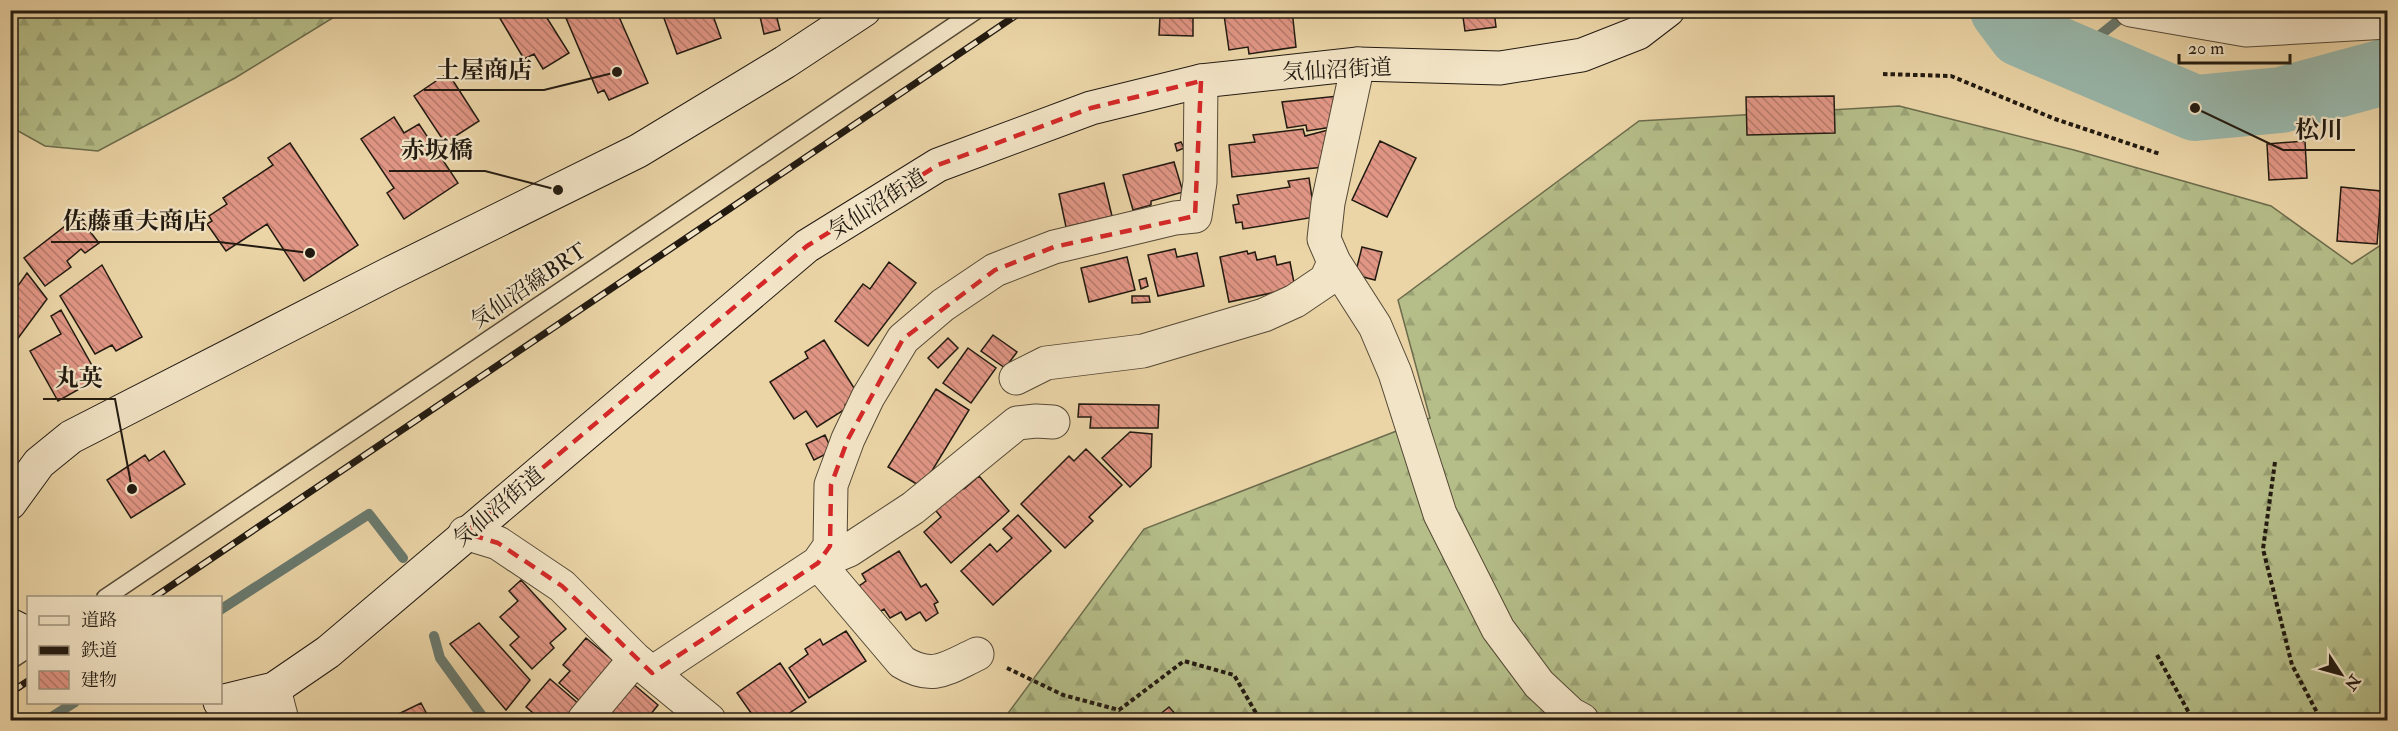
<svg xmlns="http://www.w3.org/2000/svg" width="2398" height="731" viewBox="0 0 2398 731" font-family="'IM FELL Double Pica','Noto Serif JP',serif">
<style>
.forest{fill:url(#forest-firs);stroke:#6c6c4d;stroke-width:1.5}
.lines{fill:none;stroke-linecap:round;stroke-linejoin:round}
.stream{stroke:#69796e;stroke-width:10}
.river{stroke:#99b8ac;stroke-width:66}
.building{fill:url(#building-back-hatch);stroke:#221a11;stroke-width:1.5}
.lane-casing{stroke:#544936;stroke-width:19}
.street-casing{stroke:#544936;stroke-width:35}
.secondary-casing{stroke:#221a11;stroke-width:35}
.path{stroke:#221a11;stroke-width:4;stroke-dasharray:4.5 3;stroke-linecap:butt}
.lane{stroke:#f2e4c6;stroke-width:16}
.street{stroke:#f2e4c6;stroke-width:33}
.secondary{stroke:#f2e4c6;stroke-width:33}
.rail-casing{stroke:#221a11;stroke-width:7}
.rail{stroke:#f2e4c6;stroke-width:4.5;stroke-dasharray:14;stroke-linecap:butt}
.marked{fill:none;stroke:#d62828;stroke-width:4.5;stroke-dasharray:12 8;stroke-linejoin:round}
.labels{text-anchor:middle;stroke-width:4.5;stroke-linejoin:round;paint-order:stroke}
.street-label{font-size:22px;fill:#221a11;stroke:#f2e4c6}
.leader{fill:none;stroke:#221a11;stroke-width:2}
.callout-dot{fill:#221a11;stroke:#f2e4c6;stroke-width:2}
.callout-label{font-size:24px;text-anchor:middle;font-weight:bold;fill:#221a11;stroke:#f2e4c6;stroke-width:4.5;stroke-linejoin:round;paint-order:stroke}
</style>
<defs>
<pattern id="forest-firs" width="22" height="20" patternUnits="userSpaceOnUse" patternTransform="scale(1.5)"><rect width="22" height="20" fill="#b5be89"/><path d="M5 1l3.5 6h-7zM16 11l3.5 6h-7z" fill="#9ba375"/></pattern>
<pattern id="building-back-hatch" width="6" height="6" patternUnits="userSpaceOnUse" patternTransform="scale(1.5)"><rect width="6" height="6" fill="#e19685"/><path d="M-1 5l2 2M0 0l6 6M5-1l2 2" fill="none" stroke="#b67a6b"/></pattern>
</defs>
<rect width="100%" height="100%" fill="#ebd5a7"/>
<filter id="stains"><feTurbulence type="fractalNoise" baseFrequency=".00333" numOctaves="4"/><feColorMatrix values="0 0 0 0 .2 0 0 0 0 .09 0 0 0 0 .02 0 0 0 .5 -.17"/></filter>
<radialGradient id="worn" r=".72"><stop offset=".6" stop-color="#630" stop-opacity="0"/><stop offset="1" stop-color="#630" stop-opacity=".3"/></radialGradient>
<!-- forest -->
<path class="forest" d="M10,11L11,10L344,11L235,78L98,151L45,146L11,127Z
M1899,106L2074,150L2271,206L2352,264L2387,241V720H1003L1144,529L1430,418L1398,300L1639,121Z"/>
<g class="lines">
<!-- stream -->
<path class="stream" d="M2074,56L2130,11
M220,610L369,514L403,558
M434,636L440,658L485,720
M47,720L75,702"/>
<!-- river -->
<path class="river" d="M2003,10L2021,34L2195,108L2281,100L2388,71"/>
</g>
<!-- building -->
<path class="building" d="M495,10H542L569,53L543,69L534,54L524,59Z
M582,10H616L648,83L609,100L604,90L598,93L566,18Z
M661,10H711L721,38L677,54Z
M739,10H775L780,30L764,34L759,12L740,17Z
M1236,10H1292L1296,47L1249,54L1248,47L1229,50L1224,15L1236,14Z
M1462,10H1494L1496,27L1465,31Z
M1160,17L1193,18V36L1159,35Z
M448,73L479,121L445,143L414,96Z
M1338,96L1332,127L1307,131L1306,125L1287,128L1282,102Z
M1834,96L1835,133L1747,135L1746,97Z
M394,117L404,133L419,124L458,183L404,219L387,193L394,188L361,139Z
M1303,129L1305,136L1332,129L1324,167L1232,177L1229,145L1255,142L1253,135Z
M1380,141L1416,158L1387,217L1352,200Z
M2305,141L2307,178L2269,180L2267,144Z
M1181,142L1184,148L1177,151L1175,144Z
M290,143L358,245L304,281L267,224L226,251L207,224L212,221L209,216L227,204L223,198L273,165L268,158Z
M1174,162L1183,192L1151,201V205L1133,210L1123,175Z
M1309,178L1315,217L1243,229L1242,222L1236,223L1233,205L1239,204L1237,195L1290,187L1288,181Z
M1104,183L1112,216L1066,227L1059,194Z
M2341,187L2381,191L2377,244L2337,241Z
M78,216L99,243L85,253L81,249L67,261L71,267L45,286L24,258Z
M1362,247L1382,252L1375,280L1355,275Z
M1175,249L1177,257L1197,253L1204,286L1158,296L1148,255Z
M1247,251L1248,254L1255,252L1257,260L1275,256L1277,265L1290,262L1295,288L1229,302L1220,257Z
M1127,257L1135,290L1089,302L1081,268Z
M889,262L916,283L868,346L835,321L863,284L870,289Z
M102,265L142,337L116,351L112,345L95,354L60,296Z
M27,273L47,299L16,341L10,338V297Z
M1146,278L1148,286L1141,289L1139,280Z
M1132,296H1149L1150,302L1132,303Z
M61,310L99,378L58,401L30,351L61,334L51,316Z
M993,335L1017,352L1005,368L981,351Z
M948,338L958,348L938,368L928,358Z
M824,340L859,396L845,405L847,408L817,427L806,411L794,419L770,382L808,358L805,352Z
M968,348L996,368L971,403L943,383Z
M936,389L969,410L927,479L920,486L888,467Z
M1079,404L1159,405L1158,428H1090L1091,417H1078Z
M1130,432L1152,434L1151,467L1130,487L1102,458Z
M825,435L832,451L814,460L806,444Z
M1086,449L1122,485L1089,517L1093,521L1065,548L1021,504L1069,456L1074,461Z
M164,451L185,484L131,518L107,480L145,455L149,461Z
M979,476L1009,511L951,563L924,532L941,517L932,506L959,483L964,489Z
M1018,515L1051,551L993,605L961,571L990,544L997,552L1012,538L1003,529Z
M899,551L921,587L926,584L938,602L934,604L938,613L926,621L920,612L906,620L901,612L890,618L884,609L876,614L859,586L866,581L862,574Z
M521,580L566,629L550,643L554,648L532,669L510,645L519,637L500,617L518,601L509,591Z
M479,623L530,680L506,710L450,644Z
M846,631L866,661L809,698L789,668L808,654L805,649L820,639L823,645Z
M586,638L615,662L581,702L559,683L570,671L563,665Z
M780,663L806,702L779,720H756L737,693Z
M550,679L579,704L565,720H527L533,713L526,707Z
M632,683L658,705L650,715L653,718L651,720H614L605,714Z
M421,703L430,720H386Z
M1169,707L1181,720H1153Z
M500,714L505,720H496L495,717Z"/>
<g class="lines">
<defs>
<path id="lane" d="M105,598L977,10
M10,661L28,649"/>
<path id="street" d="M2131,10L2246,30L2388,22
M1358,64L1328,203L1324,239L1334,262L1375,326L1395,373L1440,514L1498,629L1539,684L1571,714L1582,720
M1016,378L1046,363L1143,351L1264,315L1295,301L1326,280L1334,262
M465,533L498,543L562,586L635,659L709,720
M977,654C947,668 933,681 902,662L818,563L849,550L913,508L1017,423L1036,421L1053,422
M652,673L818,563L830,546L831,485L848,439L868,397L903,339L943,305L995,270L1054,247L1175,218L1195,216L1200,182L1201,81
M274,689L282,720
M243,720L274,689
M584,720L635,659"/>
<path id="secondary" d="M10,503L39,463L71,437L389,274L638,151L785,62L864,10
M10,625L28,634
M220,702L274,689L328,652L807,246L938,165L1091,108L1201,81L1358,64L1500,68L1582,55L1638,33L1668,10"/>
</defs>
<!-- lane casing -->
<use href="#lane" class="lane-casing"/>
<!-- street casing -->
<use href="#street" class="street-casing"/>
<!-- secondary casing -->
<use href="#secondary" class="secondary-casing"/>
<!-- path -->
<path class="path" d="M1883,74L1951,76L2055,119L2160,154
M2275,462L2263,549L2292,665L2321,720
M2157,655L2193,720
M1007,668L1063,695L1119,710L1184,661L1234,675L1260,720"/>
<!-- lane -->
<use href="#lane" class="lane"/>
<!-- street -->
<use href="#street" class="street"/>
<!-- secondary -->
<use href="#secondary" class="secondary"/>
<defs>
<path id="rail" d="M153,598L1024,10
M10,693L28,681"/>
</defs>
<!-- rail casing -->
<use href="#rail" class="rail-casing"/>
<!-- rail -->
<use href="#rail" class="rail"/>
</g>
<!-- marked area -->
<path class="marked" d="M1201,81L1195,216L1054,247L995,270L903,339L848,439L831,485L830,546L818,563L652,673L562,586L498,543L465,533L807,246L938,165L1091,108Z"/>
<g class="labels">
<!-- street labels -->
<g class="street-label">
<text transform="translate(1337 69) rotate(-3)" y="8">気仙沼街道</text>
<text transform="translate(877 203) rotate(-32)" y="8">気仙沼街道</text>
<text transform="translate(528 285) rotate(-34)" y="8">気仙沼線BRT</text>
<text transform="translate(498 506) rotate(-40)" y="8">気仙沼街道</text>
</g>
</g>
<!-- callouts -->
<path class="leader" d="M617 72L544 90H424M2195 108L2283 150H2355M558 190L485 171H389M310 253L219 242H51M132 489L115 399H43"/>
<g class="callout-dot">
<circle cx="617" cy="72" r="6"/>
<circle cx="2195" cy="108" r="6"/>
<circle cx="558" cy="190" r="6"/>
<circle cx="310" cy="253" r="6"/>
<circle cx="132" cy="489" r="6"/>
</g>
<g class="callout-label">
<text x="484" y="78">土屋商店</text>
<text x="2319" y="138">松川</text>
<text x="437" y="158">赤坂橋</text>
<text x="135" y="229">佐藤重夫商店</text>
<text x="79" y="386">丸英</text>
</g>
<!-- margin -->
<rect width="2398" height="731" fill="none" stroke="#ebd5a7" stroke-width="36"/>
<rect x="12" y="12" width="2374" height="707" fill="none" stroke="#221a11" stroke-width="3"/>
<rect x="18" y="18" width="2362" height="695" fill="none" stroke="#221a11" stroke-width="1.5"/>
<!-- legend -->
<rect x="27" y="596" width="195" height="108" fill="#f2e4c6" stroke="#9f937e" stroke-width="1.5"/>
<rect x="39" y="616" width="30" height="9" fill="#f2e4c6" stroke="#9f937e" stroke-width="1.5"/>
<text x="81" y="626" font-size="18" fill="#221a11">道路</text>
<rect x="39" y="646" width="30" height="9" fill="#221a11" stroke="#9f937e" stroke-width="1.5"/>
<text x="81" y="656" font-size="18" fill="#221a11">鉄道</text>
<rect x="39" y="671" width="30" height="18" fill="url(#building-back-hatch)" stroke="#9f937e" stroke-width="1.5"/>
<text x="81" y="686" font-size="18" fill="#221a11">建物</text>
<!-- north arrow -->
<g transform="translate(2341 674) rotate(126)" stroke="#f2e4c6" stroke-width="4.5" paint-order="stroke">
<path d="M0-4.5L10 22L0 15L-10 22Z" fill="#221a11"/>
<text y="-9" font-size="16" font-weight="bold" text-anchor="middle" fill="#221a11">N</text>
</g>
<!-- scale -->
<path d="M2179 54v9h111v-9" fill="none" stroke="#221a11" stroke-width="3"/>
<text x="2188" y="54" font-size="18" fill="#221a11" stroke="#f2e4c6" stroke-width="4.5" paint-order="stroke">20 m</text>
<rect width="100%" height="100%" filter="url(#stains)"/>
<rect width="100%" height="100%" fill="url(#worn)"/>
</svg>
